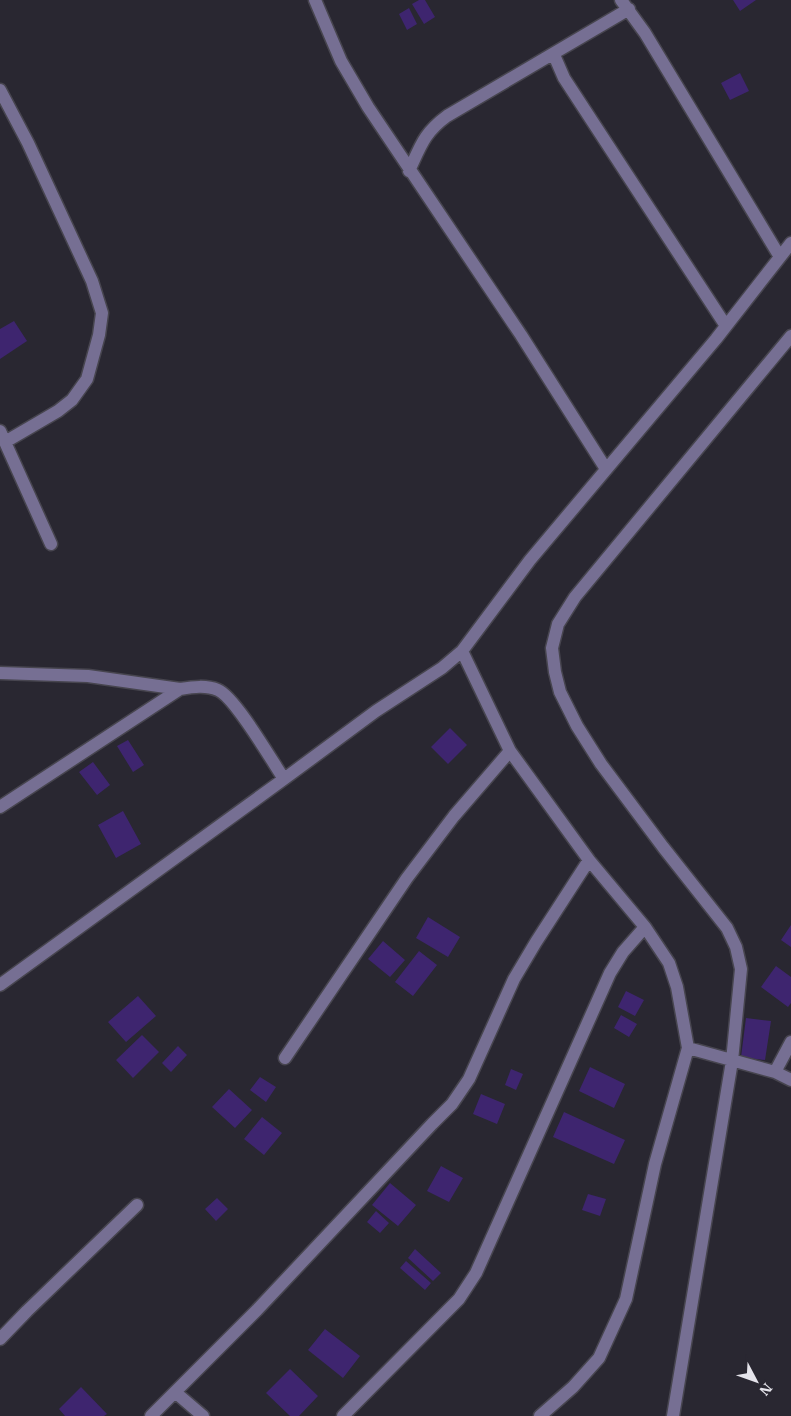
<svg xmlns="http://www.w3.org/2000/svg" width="791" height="1416" viewBox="0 0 791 1416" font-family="'IBM Plex Serif',serif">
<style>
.building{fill:#3e256f}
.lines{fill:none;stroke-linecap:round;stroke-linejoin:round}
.minor-casing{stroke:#47454f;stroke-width:15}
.minor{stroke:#766f93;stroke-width:12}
</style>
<rect width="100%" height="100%" fill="#292731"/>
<!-- building -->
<path class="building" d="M419,0H425L435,17L424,24L412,4Z
M733,0H756L740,11Z
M409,8L417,24L407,30L399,14Z
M740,73L749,91L730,100L721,83Z
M14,321L27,341L0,359V329Z
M450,728L467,745L448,764L431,747Z
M128,740L144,765L133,772L117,746Z
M93,762L110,785L97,795L79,772Z
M123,811L141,844L116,858L98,825Z
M428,917L460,937L448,957L416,938Z
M791,925V947L781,940Z
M383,941L405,960L390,977L368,959Z
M419,951L437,965L413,996L395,982Z
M776,966L791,977V1003L788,1007L761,987Z
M626,991L644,1000L635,1016L618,1007Z
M138,996L156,1016L126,1042L108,1022Z
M621,1015L637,1024L629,1037L614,1028Z
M746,1018L771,1021L765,1060L741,1057Z
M142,1035L159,1052L133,1078L116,1060Z
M178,1046L187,1055L171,1072L162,1063Z
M590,1067L625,1084L614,1108L579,1091Z
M511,1069L523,1074L516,1090L505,1085Z
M260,1077L276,1087L266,1102L250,1090Z
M229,1089L252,1110L235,1128L212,1107Z
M481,1094L505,1104L497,1124L473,1114Z
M564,1112L625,1140L614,1164L553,1137Z
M262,1117L282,1133L264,1155L244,1139Z
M441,1166L463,1178L449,1202L427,1191Z
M390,1183L416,1205L398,1226L372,1205Z
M588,1194L606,1199L600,1216L582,1210Z
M217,1198L228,1209L216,1221L205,1209Z
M376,1211L389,1223L380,1233L367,1222Z
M415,1249L441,1273L433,1281L408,1258Z
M406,1261L431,1283L425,1290L400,1268Z
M325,1329L360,1356L343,1378L308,1350Z
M290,1369L318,1396L299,1416H290L266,1393Z
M81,1387L107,1414L104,1416H65L59,1409Z"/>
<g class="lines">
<defs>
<path id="minor" d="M315,0L341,61L368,107L521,335L606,469
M621,0L645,33L780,257
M554,55L564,78L726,326
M0,90L28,143L92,281L102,313L99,335L87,379L72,400L58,411L5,442
M409,171C421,145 424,133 447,116L629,9
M0,431L51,544
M462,651L510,751L589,860L645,927L669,963L677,987L688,1048L775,1072L791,1080
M0,673L88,676L180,689
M0,807L180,689C193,687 206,685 218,690C235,697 272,761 284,779
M0,985L284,779L376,711L442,668L462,651L530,560L716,339L791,243
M285,1058L407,878L454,816L510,751
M775,1072L791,1042
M0,1339L27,1311L137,1205
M175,1392L203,1416
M151,1416L257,1310L432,1124L452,1104L469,1079L514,979L536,942L589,860
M343,1416L459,1299L476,1273L610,973L623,952L645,927
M540,1416L573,1387L599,1358L626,1299L655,1164L688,1048
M673,1416L732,1061L741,969L736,947L727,928L663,847L601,764L577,726L560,692L555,672L552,648L558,624L575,597L791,336"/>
</defs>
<!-- minor casing -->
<use href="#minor" class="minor-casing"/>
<!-- minor -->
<use href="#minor" class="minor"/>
</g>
<!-- north arrow -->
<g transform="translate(756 1381) rotate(131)" stroke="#292731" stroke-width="4" paint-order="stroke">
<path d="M0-4L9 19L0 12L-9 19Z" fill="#e5e4eb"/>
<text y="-8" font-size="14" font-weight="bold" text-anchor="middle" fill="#e5e4eb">N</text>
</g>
</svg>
